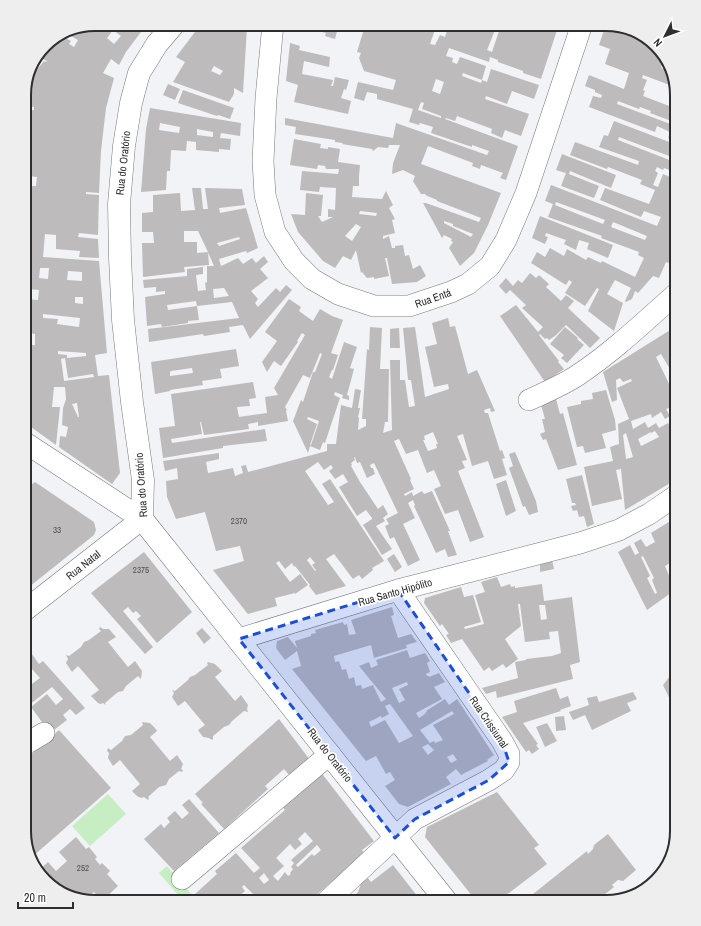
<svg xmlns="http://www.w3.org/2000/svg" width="701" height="926" viewBox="0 0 701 926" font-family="'Archivo Narrow',sans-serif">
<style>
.green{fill:#c7eec2}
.building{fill:#bebbbc;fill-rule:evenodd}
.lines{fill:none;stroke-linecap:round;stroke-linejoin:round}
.street-casing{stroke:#76787a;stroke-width:22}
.secondary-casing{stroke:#76787a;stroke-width:23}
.street{stroke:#fff;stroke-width:21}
.secondary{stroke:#fff;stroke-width:22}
.marked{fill:#1d4ed8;fill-opacity:0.2;stroke:#1d4ed8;stroke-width:3;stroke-dasharray:8 5;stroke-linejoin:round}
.labels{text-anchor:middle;stroke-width:3.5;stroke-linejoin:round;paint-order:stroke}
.number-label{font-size:9px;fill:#525152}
.street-label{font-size:11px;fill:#2e2e2f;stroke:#fff}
.rim{fill:none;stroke:#2e2e2f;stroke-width:2}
</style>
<rect width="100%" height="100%" fill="#f1f3f6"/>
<!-- green -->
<path class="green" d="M108,794L126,814L90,846L72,826Z
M167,866L198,902H184L159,873Z"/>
<!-- building -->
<path class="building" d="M95,24H127L132,28L133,26L131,24H147L126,52L119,65L111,59L103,73L114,78L106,108L101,151L99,193L86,192V194L99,195L98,235L79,233L78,237L98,239L99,258L79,257L80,251L56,249V235L45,234L43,257L99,261L107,353L95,355L98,376L109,375L120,473L112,484L59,447L60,436L66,437L68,427L62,425L63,408L66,399L65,387H54L52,407H60L56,445L24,422V363H30L32,345H35V334L24,332V274H28L30,261H24V196L28,197V191H24V186H36L37,177L29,176V178H24V110H34V107L24,106V90L31,67L36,71L44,61L46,62L47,61L37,56L48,42ZM113,30L121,36L114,44L107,38ZM69,35L78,40L74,47L69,44L71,41L67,39ZM40,268H49L48,279L39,278ZM68,271L82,272V281L67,280ZM27,289L39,290L38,300L26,299ZM75,297H83V304L75,303ZM43,314L80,318L79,327L57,324L58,319L43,318ZM58,351L86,353V356L67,358V355L58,354ZM65,358L68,378L93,374L94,377L64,381L61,359ZM77,403L79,417H78L72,404Z
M201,24H243L247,27L243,93L234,88V94L229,102L173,82L185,62L176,57ZM214,66L223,71L220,75L211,71Z
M291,24H339L335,39L325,36L326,33L303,27V30L291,27Z
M347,24H437L430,44L435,45L440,35L445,37L449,24H559L541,79L523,73V71L498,62V60L490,57L489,62L449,48L446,56L453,58L452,62L457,64L460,57L486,66L482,80L487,82L491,69L539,85L534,99L512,91L507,104L486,96L485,99L529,114L521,136L505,130L502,138L491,133L492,129L457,116L455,121L446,118L445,119L518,146L506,180L500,178L503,173L481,165L480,169L472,166L473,163L428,146L421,164L501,193L488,225L474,253L460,266L449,248L453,242L451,241L452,239L444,235L442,238L423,203H426L479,222L481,218L437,201V200L425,195L426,194H421L413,181L415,176L403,170L392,174L393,163L400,145H389L388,148L378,147L373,151L372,149L342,144L343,143L335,142V140L295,134L296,127L285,125V118L393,138L396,123L487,155L489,151L472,145V147L431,133L433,127L420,123L419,125L409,122L413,109L377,99V94L367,92L364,101L354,98L358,82L393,90L396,80L364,71L359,58L361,53L357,52L364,29ZM495,30L499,31L492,52L487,50ZM463,73L482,80L481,83L462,76ZM436,79L444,82L440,94L432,91ZM421,102L424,103L422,109L441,116V118L418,110ZM444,221L453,224V226L473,234L471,237L444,223Z
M606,24H611L642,34L654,45L653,47L658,49L665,56L661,68L670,71L675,87L643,75L642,78L647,80L643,90L645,91L643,96L677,109V141L668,138L670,132L657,126L655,132L589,107L593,96L601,98L602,95L595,92V90L585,86L589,75L624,89L629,73L605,64L610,49L599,45ZM618,101L639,109L640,107L651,111L650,113L674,122L673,125L617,104Z
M290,43L300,46L299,50L330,57L329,67L304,61L302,74L333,80L331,86H333L335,77L349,80L346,90L344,89L341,98L351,101L348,114L294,102L298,85L286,81Z
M168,84L180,89L175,100L163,95Z
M183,90L234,108L230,119L218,115L217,116L178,103Z
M150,108L241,123L240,136L221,133L220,138L231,139L230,150L219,149V152L196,150V142L187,141L186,151L171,150L170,171H167L166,190L141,192L146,129ZM160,123L180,127L179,133L159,130ZM197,129L213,132V137L197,135Z
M614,121L677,145V159L619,137L618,140L677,163V173L664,168L663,170L657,167L655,171L658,173L653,185L658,187L663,174L677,180V199L675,203L677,204V221L671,235L677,238V266L666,262L659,278L653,276L638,293L635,291L632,299L626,302L625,301L631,288L615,280L607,294L623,303L614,331L588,311L599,289L597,288L585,306L565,293L572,282L569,280L566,285L531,263L537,252L545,257L550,248L564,256L567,249L586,260L588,257L601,263L602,261L635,277L644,258L638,255L639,252L601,238L602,236L548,217L553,204L545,201L551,185L657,226L661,217L644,211L641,217L600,200L605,188L649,204L655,190L640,184L642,180L608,167L607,169L570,155L575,142L638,165L639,161L599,147L604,135L608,136ZM556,202L605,220L603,224L555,205ZM613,222L647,236L645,240L611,227Z
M294,139L321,144L320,148L328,149V147L340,149L338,162L360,165L359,176V186H353L352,197L382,199L386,191L393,205L389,208L395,219L392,220L395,233L383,236V239L389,236L392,248H395V246L403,245L405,256L409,255L413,269L420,265L426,276L417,282L392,284L387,258H385L389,276L374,279V277L367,278L362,272L361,273L356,250L351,260L343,256L335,268L323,261L298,232L291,214L305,215L306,193L323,195L321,216H318L322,222L333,217H328V209L335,210L336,188L320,187L319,192L300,190L302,171L338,174L339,169H326L325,166L318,165L317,169L290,165ZM360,211L377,213L376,216L359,214ZM356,224L361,227L352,241L345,236Z
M562,154L616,175L611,188L570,171L569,174L599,186L594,198L561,186L566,173L556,170Z
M192,188H201L203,209H208L205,188L242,189L245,205L219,208L220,213L246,208L258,248L247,253L246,251L219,259L221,266L238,258L243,264L252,258L256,263L264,256L268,262L260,269L268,278L251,291L258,299L255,303L258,307L276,288L280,292L286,285L292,290L250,339L243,325L229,327L230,332L204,336L203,334L149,342L148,329L239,318L232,302L197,306L196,301L167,305L168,310L197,306L199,320L188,321V323L162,327L161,324L147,326L145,297L165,294V291L156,292V287L144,288L143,280L187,276V269L203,267V274L196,275L198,291L206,290L205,283L207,282V266H214L207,250L198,231H184V242H197V253L208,252L209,265L184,267L185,272L143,277L142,243H154L153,232H142V213L153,212V195L180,193L181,211L195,210ZM239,237L240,239L219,246L217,243ZM224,288L229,296L214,298L213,289Z
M540,216L613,245L608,258L587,249L589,243L579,240L576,250L564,244L566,240L546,233L545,236L548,237L545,244L532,238Z
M530,273L536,278L539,275L549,284L546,287L561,301L566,295L574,301L568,308L600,338L590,348L566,325L555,336L549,340L547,338L545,339L540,334L539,335L559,361L558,362L564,369L545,382L500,316L516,305L538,332L543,327L522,308L526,305L510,290L506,294L499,286L506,278L513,286L518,280L522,283Z
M289,299L301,307L299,311L313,321L320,309L332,316L343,320L331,353L338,355L333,370H332L329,377L332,379L344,342L357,347L350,368L354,369L347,395L349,396V400L342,398L343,395L335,392L334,395L340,398L325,443L323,442L320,450L310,446L308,453L293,421L301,400L303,402L313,372H315L322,354L320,353L310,378L303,375L285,407L287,410L286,411L288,421L258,426V422L248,424L249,429L204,435L201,422H200L202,434L171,439L172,443L265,429L267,441L223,446V448L163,458L159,428L175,426L171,394L253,382L256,398L249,399L250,406L237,407L239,417L267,413L265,397L278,395L274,388L305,335L302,333L297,341L298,342L281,366L274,361L267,372L262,362L277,341L265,332ZM308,417L319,421L311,445H310L317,424L307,419Z
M448,318L450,327L455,326L468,374L477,370L495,411L491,412L490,408L484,410L485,413H488L500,451L502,450L505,458L502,459L507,475L494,479L488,461L472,466L463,434L457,436L467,460L462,461L465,468L458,471L484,537L470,542L458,510L445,514L434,489L441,486L434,470L427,473L418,450L406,454L399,439L394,441L411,479L410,480L414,489L404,494L405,496L412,492L413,496L422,491L424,494L432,491L450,531H448L457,555L448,557L445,549L436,553L414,506L415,505L413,500L408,503L415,518L403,524L420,560L408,566L394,537L390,539L385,526L389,524L386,519L398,513L374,463L370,465L371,468H373L375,474L367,478L360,462L357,463L355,457L354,458L355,460L351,463L352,465L351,466L360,482L378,509L383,505L388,514L383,518L385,521L376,526L392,549L382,555L363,525L372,519V518L366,510L357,516L339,487L348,482L343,474L335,479L329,471L333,468L331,465L324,470L318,462L305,471L328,505L334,502L322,484L330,479L384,561L372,568L373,570L362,579L359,575L353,579L334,554L326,559L346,586L316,595L309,586L310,585L295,566L294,567L292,563L285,569L279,561L276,563L290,582L300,574L308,585L295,594V593L275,598L277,606L248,614L247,613L213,570L244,561L240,546L216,551L205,512L176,519L167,497L166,481L178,479L177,468L165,471L163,461L219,453V459L206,462L208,473L233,468L235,476L243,473L241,466L246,465L248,472L327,451V444H336L341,405L352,408L355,389L361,390L358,408H360L358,417L359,418L358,430L366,426V419H362L367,349L369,350L370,327L382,328L380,369H389L388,422H385L383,433L392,430L390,360H400V380H405L409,407L415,406L411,380H408L403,328L415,327L425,397L449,389L448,384L434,387L425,347L437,344L432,323ZM433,432L438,444H436L437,448L428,451L423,440H425L424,436ZM310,557L315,563L312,565L316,570L315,571L307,560Z
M565,327L578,338L577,339L584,345L567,363L561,358L564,355L550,344Z
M675,327L677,329V381L661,354L656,357L672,390L677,387V410L672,413L669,408L666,409L670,416L665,419L661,412L652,418L651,414L631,421L633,429L645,422L648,428L656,423L659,428L668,423L677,437V479L625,510L621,469L616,470L622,499L592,506L584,467L613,461L610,447L619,444L618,424L629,419L617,388L632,381L631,379L623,382L620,378L616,380L617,400L612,402L603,372ZM655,431L659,437L641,446L638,439L651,432V433ZM626,433L633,457L626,459L623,435Z
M399,328L400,348H390V329Z
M236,349L239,366L220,369L222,378L202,381L203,385L170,390V391L155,394L151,362ZM192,368L193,373L170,376V372L171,371Z
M606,390L615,420L616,430L602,434L606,448L585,453L583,446L577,447L567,407L581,404V401L593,399L592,393Z
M556,399L560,414L563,413L577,465L558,470L546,439L543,440L540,434L545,432L542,419H545L541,405Z
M677,417V432L671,421Z
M515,452L536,501L538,512L529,515L525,506L523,507L509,468L513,466L509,454Z
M582,475L594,524L587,527L584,516L579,517L577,510L573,511L571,506L576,505L575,503H572L566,479Z
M506,480L516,511L506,516L496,484Z
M35,482L94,522L96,530L94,535L24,591V490Z
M677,517V575L670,563L665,566L675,590L647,610L618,552L630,545L635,555L639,553L634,543L641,539L646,547L655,542L651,533ZM643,556L654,578L652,580L657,593L655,594L647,578L650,576L641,557Z
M144,552L192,612L157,643L137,619L141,616L136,611L133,613L128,607L123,611L153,647L145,654L91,593Z
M394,554L402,567L395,572L387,559Z
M552,560L554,569L540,572V564Z
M497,577L501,587L510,584L511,587L515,586V588L542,584L544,601L572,597L580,662L570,665L573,679L497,698L496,691L486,694L482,688L518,678L515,662L526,660V659L552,656L561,653L558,631L549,632L550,639L525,642L520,604H518L521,626L505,639L518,659L506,668L503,664L492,671L489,667L484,671L462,639L451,643L446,635L449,634L442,624L440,626L424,603L425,598L461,587L464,597L473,595L481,622L464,627L465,629L484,624L475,595L485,592L481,582ZM539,605H545L547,619L541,620Z
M392,607L394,615L391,616L398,638L411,634L417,642L406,645L407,648L374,658L371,645L334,656L335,662L339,661L342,670L346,669L349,679L354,677L356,686L361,685L362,689L373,685L381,702L386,699L359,666L369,662L371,668L378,665L376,660L407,650L410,658L425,653L430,661L427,663L430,672L426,674L427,676H429V677L439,673L445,682L434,687L442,699L416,713L419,718L425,714V713L427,712L426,711L445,699L449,705L457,699L494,755L487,760L488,761L461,775L456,769L446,777L451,784L408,807L399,804L385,786L395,780L390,772L386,774L376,756L366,761L292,669L301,666L297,651L285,660L276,648L277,641L288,637L297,648L295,641L311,636V634L316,633L315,630L343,622L344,625L347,624L349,635L356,634L351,620ZM407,682L408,685L399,689L405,700L399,703L392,688ZM390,704L413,736L399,743L385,720L371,727L369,722L381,716L382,718L389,714L385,706ZM452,711L454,714L433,725L443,740L435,743L434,741L430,743L420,730ZM428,744L434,750L428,755L422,747ZM453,754L457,760L451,763L447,757Z
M100,627L103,629H109L116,637L108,642L128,667L135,661L142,671L141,679L138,676L126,686L123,691L118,692L105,703L106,705L103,703L101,704L98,703L91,696L99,690L78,666L72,672L66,663L68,659L66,655L69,656L81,647L84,642L89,640L101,631L99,629Z
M202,628L211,638L204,644L196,633Z
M24,643L39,664L43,661L85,708L76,715L70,709L63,715L67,720L50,733L31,707L47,694L56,705L63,699L52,687L24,709V690L28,696L30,695L25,689L40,678L32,669L24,675Z
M208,662L215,664L222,671L215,677L235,701L241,695L248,705L247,709L248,712L244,711L232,721L229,725L224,727L213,736V739L212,740L209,738L203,737L198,730L205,725L185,701L178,706L172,697L174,693L172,690L175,691L188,680L190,677L195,675L208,665L207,663Z
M677,667V714L663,685Z
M556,688L560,699L568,696L571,706L560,710L561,711L523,723L538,744L536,745L539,749L532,754L529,750L526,752L502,717L517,712L514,701Z
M633,692L637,699L627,703L631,711L592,730L585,715L573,720L569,712L589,705L587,698L597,696L599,702Z
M564,716L566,730L556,731L555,717Z
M279,719L310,760L291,777L284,769L265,786L268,789L224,829L201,804L203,803L195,794Z
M142,722L150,723L155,728L157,731L150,737L170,761L177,755L183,764L181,769L183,770L182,772L179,771L169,779L166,785L159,787L148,797L149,798L148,800L144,797L141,798L137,796L132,791L140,784L120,760L113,766L108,758L109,753L107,751L108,748L111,750L122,741L125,736L131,735L143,725Z
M547,723L557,741L545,747L536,727Z
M59,730L111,788L32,857L24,831V761Z
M320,771L374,841L362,850L367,857L341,874L308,902H260L258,899L255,902H243L253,894L244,885L242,887L245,891L238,897L241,901L240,902H202L195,894L217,874L215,871L236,853L254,873L260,868L241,848L285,810L281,805ZM305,832L313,841L291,860L294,863L291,867L293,869L290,873L291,874L288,876L285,872L278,881L273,876L284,866L276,858L290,844L295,850L302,844L298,839ZM317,845L321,850L314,856L312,854L298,867L296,865ZM264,873L269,880L264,884L259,878Z
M497,792L539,845L534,848L547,864L497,902H477L425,837L427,827Z
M189,799L219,833L174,871L144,839L161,824L164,828L170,822L167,818L175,811L182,819L189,813L182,805Z
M608,834L636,870L623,881L618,880L612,885L614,887L595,902H523L587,851L588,854L593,849L594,845Z
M76,837L86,849L89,847L97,857L95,859L100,865L102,863L110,871L107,874L118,886L102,901L94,892L85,899L60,893L37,872L48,862L56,871L67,861L59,852Z
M393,865L422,902H348L358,892L362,881L367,877L371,882Z"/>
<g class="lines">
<defs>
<path id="street" d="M273,24L266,98L263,161L265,195L275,232L294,261L312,279L338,294L374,306H409L451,292L468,284L490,266L506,240L526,193L582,24
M529,400C546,392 563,385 578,375C614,351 645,321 677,293
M24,611L142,519L24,442
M239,639L398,590L580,543L619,530L649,514L677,495
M24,737L29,742L44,733
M182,879L330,754
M326,902L415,819L489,780L504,770L509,762V754L502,741L398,590"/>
<path id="secondary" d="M174,24L157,44L139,73L131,103L124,146L119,204L120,258L123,320L132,402L143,480L142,519L447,902"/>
</defs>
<!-- street casing -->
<use href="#street" class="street-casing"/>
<!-- secondary casing -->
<use href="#secondary" class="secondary-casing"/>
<!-- street -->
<use href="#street" class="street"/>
<!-- secondary -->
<use href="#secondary" class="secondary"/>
</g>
<!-- marked area -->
<path class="marked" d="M398,590L502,741L509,762L489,780L415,819L395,838L239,639Z"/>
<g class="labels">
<!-- number labels -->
<g class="number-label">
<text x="239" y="524">2370</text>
<text x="57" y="533">33</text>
<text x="141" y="573">2375</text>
<text x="83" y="871">252</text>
</g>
<!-- street labels -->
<g class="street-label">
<text transform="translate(123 163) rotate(-84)" y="4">Rua do Oratório</text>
<text transform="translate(433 298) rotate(-19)" y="4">Rua Entá</text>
<text transform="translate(141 485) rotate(-94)" y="4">Rua do Oratório</text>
<text transform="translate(83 565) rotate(-38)" y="4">Rua Natal</text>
<text transform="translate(395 592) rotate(-16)" y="4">Rua Santo Hipólito</text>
<text transform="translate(489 722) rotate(56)" y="4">Rua Crissiunal</text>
<text transform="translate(330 755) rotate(52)" y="4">Rua do Oratório</text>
</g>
</g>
<!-- crop -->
<path d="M0 0H701V926H0ZM95 31H606A64 64 0 0 1 670 95V831A64 64 0 0 1 606 895H95A64 64 0 0 1 31 831V95A64 64 0 0 1 95 31Z" fill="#eee" fill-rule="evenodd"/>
<path class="rim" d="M95 31H606A64 64 0 0 1 670 95V831A64 64 0 0 1 606 895H95A64 64 0 0 1 31 831V95A64 64 0 0 1 95 31Z"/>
<!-- north arrow -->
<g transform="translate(665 36) rotate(228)" stroke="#ffffff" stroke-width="3" paint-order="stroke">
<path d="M0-3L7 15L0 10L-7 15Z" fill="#2e2e2f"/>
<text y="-6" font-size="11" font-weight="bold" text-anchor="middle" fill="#2e2e2f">N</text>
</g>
<!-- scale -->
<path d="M18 902v6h55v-6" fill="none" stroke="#2e2e2f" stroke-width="2"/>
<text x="24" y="902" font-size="12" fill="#2e2e2f" stroke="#ffffff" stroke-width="3" paint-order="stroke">20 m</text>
</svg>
